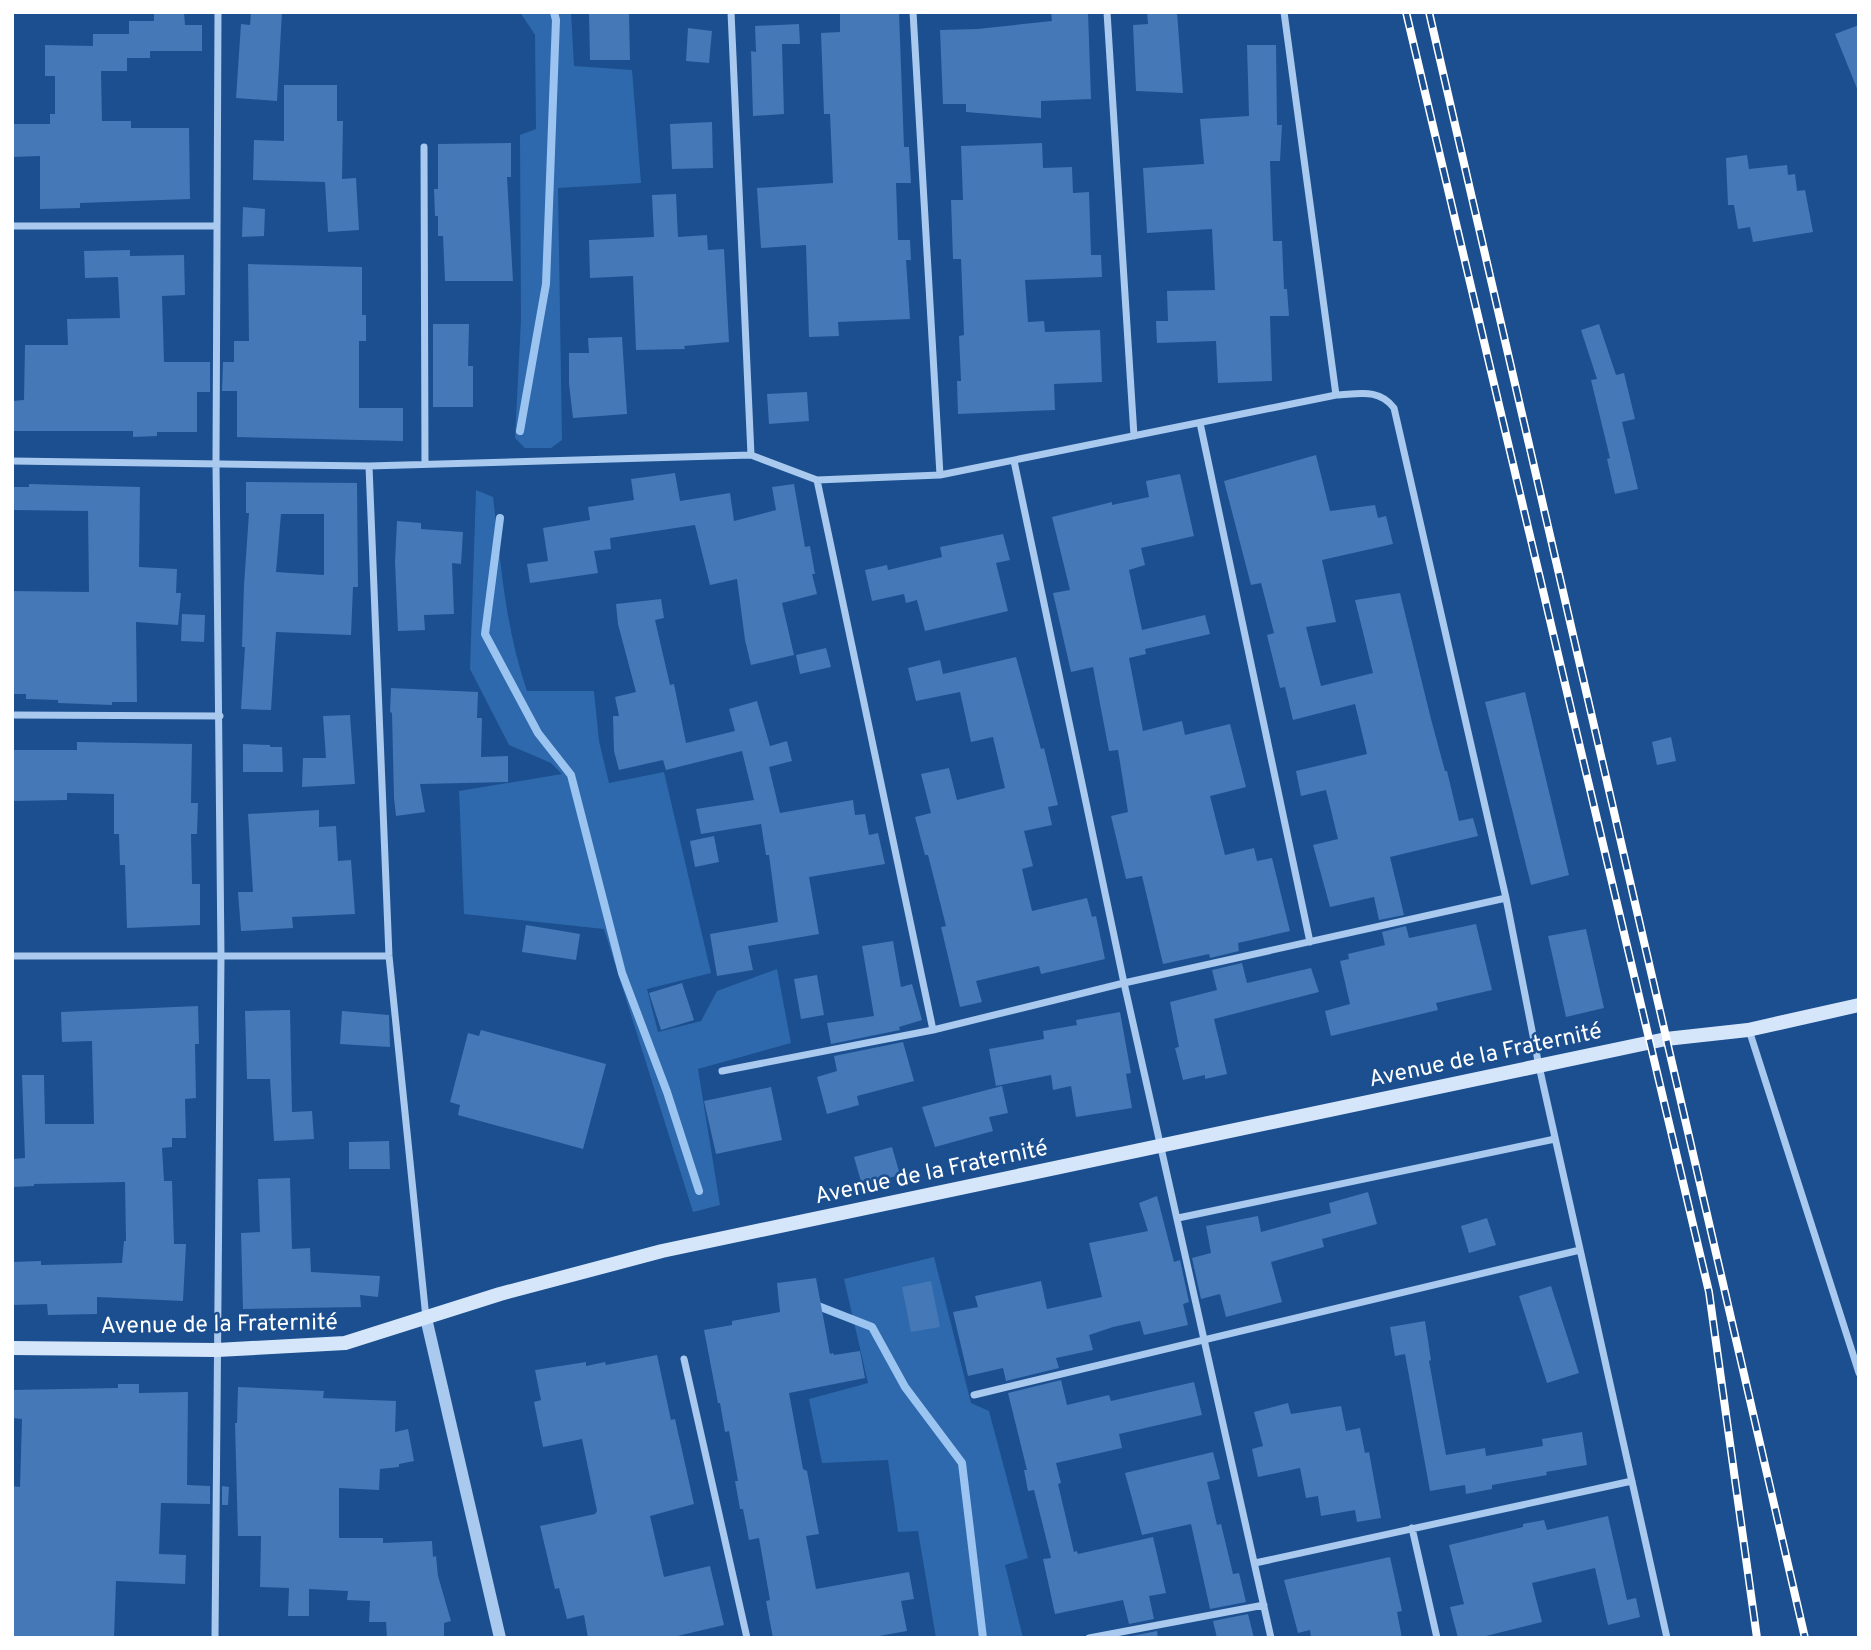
<svg xmlns="http://www.w3.org/2000/svg" width="1871" height="1650" viewBox="0 0 1871 1650" font-family="Overpass,sans-serif">
<style>
.green{fill:#2e69ad}
.lines{fill:none;stroke-linecap:round;stroke-linejoin:round}
.stream{stroke:#9cc4f0;stroke-width:8}
.building{fill:#4478b7;fill-rule:evenodd}
.minor{stroke:#a9c9ee;stroke-width:7}
.tertiary{stroke:#a9c9ee;stroke-width:12}
.secondary{stroke:#d6e6fa;stroke-width:14}
.rail-casing{stroke:#fff;stroke-width:8}
.rail{stroke:#1b4f8f;stroke-width:5;stroke-dasharray:16;stroke-linecap:butt}
.labels{text-anchor:middle;stroke-width:5;stroke-linejoin:round;paint-order:stroke}
.street-label{font-size:23px;fill:#fff;stroke:#1b4f8f}
</style>
<rect width="100%" height="100%" fill="#1b4f8f"/>
<!-- green -->
<path class="green" d="M520,12H571L574,66L632,70L641,183L558,188L562,440L551,448H525L515,438L521,320L520,135L536,129L535,35Z
M476,490L493,497C501,564 505,627 527,691H594L599,741L609,783L664,772L711,973L647,989L658,1032L701,1021L717,991L777,969L791,1043L698,1069L720,1205L693,1212L604,929L464,914L459,791L562,774L551,763L509,745L470,669Z
M934,1257L971,1403L989,1411L1028,1558L1005,1565L1023,1638H936L918,1531L898,1532L888,1460L822,1463L809,1399L868,1383L844,1279Z"/>
<g class="lines">
<!-- stream -->
<path class="stream" d="M520,431L546,284L556,20L554,12
M500,518L485,634L538,733L571,775L622,973L667,1092L699,1191
M813,1304L872,1327L905,1387L962,1463L983,1638"/>
</g>
<!-- building -->
<path class="building" d="M154,12H184L185,25H202V51H150V58H127V71H101L102,121H131V128H189L190,199L80,203V208L40,209V156L12,157V124H50V114H55V76H45V45L93,46V34H129V21H154Z
M251,12H282L277,101L236,98L241,24L250,25Z
M589,12H629L630,60H590Z
M840,12H899L904,147H909L911,183H896L898,240H910L911,260H906L910,319L838,322L839,336L809,337L806,245L761,248L757,188L833,183L830,114H824L821,33L840,32Z
M1051,12H1088L1091,99L1041,101V118L966,112V104H943L940,30L977,29L1052,21Z
M1147,12H1177L1183,93L1136,91L1133,25L1148,24Z
M799,24L800,44H782L784,114L753,116L751,51L756,52L755,26Z
M1859,25V91H1858L1835,34Z
M688,28L712,31L709,63L686,61Z
M1247,45H1276L1277,125H1282L1280,161H1270L1273,241H1282L1284,289H1287L1289,316H1270L1272,381L1218,383L1216,341L1157,343L1156,321H1168L1167,291L1215,290L1212,229L1147,233L1143,168L1204,164L1200,119L1249,116Z
M284,85H337V121H343L342,179L356,178L359,230L328,232L325,182L253,180L254,140L284,141Z
M712,122L713,168L672,169L670,124Z
M511,143V177H507L513,281H445L443,236H438V216H435L434,189H438V144Z
M1042,143L1043,168L1072,167L1073,193L1089,192L1091,255H1101L1102,277L1025,280L1028,322L1044,321L1045,332L1100,330L1102,382L1054,384L1055,410L958,414L957,381H961L959,336L964,335L961,259H953L951,200H963L961,146Z
M1747,155L1749,169L1787,165L1788,175L1795,174L1797,191L1805,190L1813,232L1753,242L1750,227L1738,229L1734,205H1728L1726,158Z
M676,194L678,237L707,235L708,250L724,249L729,342L684,346L685,349L636,350L633,276L590,278L589,240L654,237L652,195Z
M243,207L265,209L264,236L242,237Z
M130,250V256L184,255L185,295L162,296L164,362H210V392H197V432H157V436L133,437V431H12V401L24,400L25,345H68L67,319L120,318L118,277L85,278L84,251Z
M248,264L362,267V315H366V341H359V408H403V441L237,437V391H222L223,362H234V341H249Z
M433,324H469L468,366H473V407H433Z
M1599,324L1616,375L1624,373L1635,419L1622,422L1638,489L1615,494L1607,459L1610,458L1591,380L1597,379L1581,330Z
M622,337L627,414L573,418L569,384V353H589L588,338Z
M807,392L809,421L769,424L767,394Z
M1316,455L1330,511L1375,505L1378,518L1386,516L1393,544L1322,560L1336,622L1306,627L1321,686L1373,673L1355,600L1400,593L1431,719L1445,771H1447L1459,821L1473,818L1478,836L1390,857L1404,915L1379,920L1374,897L1330,907L1313,845L1338,839L1326,790L1301,796L1296,771L1367,754L1355,704L1293,720L1285,687L1280,688L1267,635L1274,633L1261,583L1251,585L1224,481Z
M675,473L680,501L730,493L734,521L776,510L772,487L794,484L805,547L810,546L815,574H812L817,594L782,603L794,655L751,665L745,640L737,579L710,585L695,525L610,538L611,549L594,551L598,573L530,583L527,564L548,561L543,528L590,520L588,507L634,500L631,479Z
M1180,474L1194,536L1141,548L1145,565L1129,570L1142,630L1205,615L1210,634L1145,649L1146,654L1129,658L1143,731L1182,721L1185,735L1230,724L1246,787L1210,796L1225,855L1254,848L1257,861L1272,858L1290,931L1238,943L1239,951L1210,958L1209,954L1163,964L1142,876L1126,879L1111,816L1128,812L1118,750L1109,751L1093,667L1071,672L1053,593L1070,590L1052,517L1112,502V505L1149,497L1146,481Z
M246,482L357,483L358,587H353L351,635L276,632L271,710L241,709L245,647H242L244,585L249,513H246ZM281,514H324V575L276,572Z
M29,484L140,487L139,567L177,569L176,593H181L178,625L136,622L137,702H112V705L58,703V700L26,699V694H12V591L89,592L88,511L12,510V487H29Z
M397,521L421,523V529L463,532L461,564L452,563L454,614L424,615L425,630L398,631L395,562Z
M1003,534L1010,560L996,563L1008,611L925,631L917,600L906,603L904,594L872,601L865,570L887,565L888,570L942,557L940,547Z
M661,599L664,618L655,620L670,685L674,684L686,743L735,731L729,709L757,701L770,746L787,741L792,761L769,767L780,813L853,800L855,815L865,814L869,835L878,833L885,864L809,877L819,934L748,946L753,970L717,976L710,934L778,922L769,855H766L761,824L701,834L696,809L754,800L742,751L666,770L663,760L619,770L614,751L613,716H619L615,697L636,692L618,624L616,604Z
M182,614L205,615L204,642L181,641Z
M826,648L831,667L800,674L796,655Z
M1016,657L1041,749L1044,748L1058,805L1048,807L1052,825L1024,831L1033,866L1022,869L1032,911L1087,898L1092,917L1096,916L1105,959L1041,974L1039,966L976,981L982,1002L960,1007L941,927L946,926L928,855H925L915,817L931,813L921,774L949,768L957,800L1005,788L993,737L971,742L960,692L916,701L908,668L940,660L943,674Z
M391,688L478,692L477,718H482L481,757L508,756V782L420,784L425,812L396,816L394,798L392,713L390,712Z
M1525,692L1569,875L1531,885L1485,702Z
M350,715L355,784L302,787L303,758H326L323,716Z
M1671,737L1676,761L1657,765L1652,742Z
M77,742L192,744L191,803H198L197,834H191L192,884H200V925L127,928L125,865H120L119,834H114V794L67,793V800L12,801V750H77Z
M243,744L270,745V747H282L283,772H243Z
M319,810V827L336,826L338,861L351,860L355,914L292,917L293,928L241,931L238,892H253L248,814Z
M714,836L719,862L695,867L690,841Z
M1476,924L1492,990L1436,1003L1438,1010L1331,1036L1325,1011L1350,1004L1340,961L1349,959L1348,954L1385,945L1382,932L1406,926L1409,938Z
M526,925L580,934L576,960L522,952Z
M1586,929L1604,1008L1566,1017L1548,936Z
M893,941L901,987L912,984L922,1020L899,1027L900,1030L831,1044L827,1023L874,1016L862,946Z
M1242,963L1247,983L1311,968L1319,992L1214,1019L1227,1074L1205,1079V1075L1183,1080L1175,1048L1179,1047L1170,1002L1217,990L1212,970Z
M817,975L824,1015L801,1019L794,979Z
M682,983L694,1020L661,1030L649,993Z
M198,1006L199,1044H195L196,1098L185,1099L186,1138H172V1147L162,1148L164,1181H172L174,1244H186L183,1301L97,1297V1314L48,1315L47,1304L12,1305V1262L41,1261V1265L122,1263L124,1241H126L125,1182L34,1184V1186L12,1187V1159L25,1158L22,1075H44L45,1124H94L92,1041L62,1042L61,1012Z
M290,1010L292,1112L312,1111L314,1139L274,1141L270,1079H247L245,1011Z
M342,1011L389,1015L390,1047L340,1044Z
M1120,1012L1131,1073L1126,1074L1132,1108L1076,1117L1071,1086L1053,1090L1051,1075L996,1086L989,1049L1044,1039L1043,1031L1077,1025L1076,1020Z
M481,1030L606,1064L583,1149L458,1115L460,1105L450,1102L468,1033L479,1036Z
M903,1042L914,1081L857,1096L859,1105L827,1114L817,1077L837,1071L834,1056Z
M1002,1086L1008,1113L989,1117L993,1131L935,1147L922,1107Z
M771,1087L782,1140L716,1154L704,1101Z
M389,1141L390,1169H349V1142Z
M892,1147L900,1175L862,1185L854,1157Z
M290,1178L292,1249L310,1248L311,1272L380,1276L378,1297L360,1295L361,1307L243,1309L241,1233L260,1232L258,1179Z
M1368,1192L1377,1224L1322,1239L1324,1247L1271,1262L1282,1302L1226,1317L1220,1294L1201,1299L1192,1258L1211,1253L1206,1226L1258,1216L1261,1232L1331,1213L1329,1203Z
M1157,1196L1174,1262L1180,1260L1189,1302L1183,1304L1188,1325L1144,1335L1140,1321L1113,1327L1089,1335L1093,1350L1056,1358L1059,1368L1006,1381L1003,1368L968,1376L953,1312L978,1307L975,1296L1041,1281L1047,1309L1102,1297L1089,1243L1148,1231L1139,1203Z
M1487,1218L1496,1245L1469,1253L1461,1226Z
M816,1278L830,1354L833,1353L834,1355L860,1351L865,1378L789,1393L803,1469L807,1471L819,1534L806,1536L816,1589L909,1572L914,1599L901,1601L907,1631L868,1638H773L766,1601L770,1600L759,1538L749,1540L743,1509H740L735,1481H738L729,1431L725,1432L720,1403H718L704,1330L732,1325V1321L780,1312L777,1283Z
M931,1281L940,1327L911,1332L902,1287Z
M1551,1286L1579,1373L1547,1383L1519,1296Z
M1425,1321L1431,1360L1429,1361L1446,1455L1485,1448L1486,1456L1543,1446L1542,1439L1582,1432L1587,1465L1546,1472L1547,1475L1492,1485V1489L1466,1494L1465,1485L1430,1491L1405,1354L1395,1356L1390,1327Z
M657,1355L671,1420L675,1419L694,1504L650,1516L664,1577L710,1566L724,1625L669,1638H588L584,1615L567,1619L559,1588L555,1589L540,1526L595,1514L597,1511L582,1439L543,1447L534,1402L541,1400L535,1370L586,1362V1366L605,1362L606,1365Z
M1061,1380L1067,1405L1109,1395L1111,1401L1194,1382L1202,1415L1119,1434L1122,1448L1056,1463L1061,1483L1058,1484L1074,1552L1077,1551L1078,1554L1153,1537L1166,1593L1149,1596L1154,1619L1129,1624L1123,1600L1055,1614L1043,1559L1051,1558L1034,1490L1028,1491L1024,1470H1027L1008,1393Z
M118,1384H139V1393L188,1392L187,1485L210,1486V1504L161,1503L159,1554L186,1555L185,1584L116,1581L114,1638L12,1637V1486L20,1487L22,1419L12,1418V1390L118,1388Z
M238,1387L324,1391L323,1398L396,1401L395,1432L408,1429L414,1461L399,1464V1467L380,1469L379,1490L339,1488V1538H383V1543L432,1541L433,1557L436,1556L438,1576L451,1621L444,1623V1638H387L386,1622H369L370,1601L347,1600L348,1591L309,1589V1616H288L289,1588L260,1587L261,1536H238L235,1423H237Z
M1288,1403L1291,1414L1341,1406L1346,1431L1360,1428L1365,1453L1369,1452L1381,1518L1357,1522L1355,1510L1321,1516L1318,1496L1306,1498L1300,1468L1258,1477L1252,1449L1263,1446L1254,1412Z
M1213,1452L1220,1479L1207,1482L1217,1525L1221,1524L1233,1574L1239,1573L1246,1602L1210,1609L1191,1524L1142,1535L1125,1473Z
M222,1486L229,1487L228,1505H222Z
M1608,1516L1627,1600L1636,1598L1640,1617L1608,1625L1595,1568L1532,1583L1542,1622L1478,1638H1458L1450,1607L1464,1604L1449,1545L1523,1527V1524L1544,1520L1547,1530Z
M1390,1557L1402,1611L1397,1612L1402,1638H1311L1310,1630L1298,1633L1284,1580Z
M1248,1614L1254,1638H1217L1213,1621Z
M1157,1631L1158,1638L1132,1636Z"/>
<g class="lines">
<!-- minor -->
<path class="minor" d="M731,12L751,455
M913,12L940,475
M1107,12L1134,436
M1284,12L1336,395
M424,147L425,464
M12,226H217
M1200,423L1310,942
M12,461L369,466L751,455L817,480L940,475L1336,395C1359,394 1379,388 1394,408L1506,898L1539,1066L1667,1638
M1014,461L1124,983L1271,1638
M369,466L389,956L426,1318
M817,480L933,1030
M12,715L220,716
M12,956H389
M1749,1030L1859,1373
M722,1071L933,1030L1124,983L1506,898
M1178,1218L1555,1139
M684,1359L747,1638
M974,1395L1580,1250
M1412,1528L1437,1638
M1255,1563L1632,1481
M215,1638L221,956L216,463L218,12
M1089,1638L1264,1605"/>
<!-- tertiary -->
<path class="tertiary" d="M426,1318L500,1638"/>
<!-- secondary -->
<path class="secondary" d="M12,1348L217,1350L345,1343L500,1294L662,1251L1666,1039L1748,1030L1859,1005"/>
<defs>
<path id="rail" d="M1406,12L1709,1292L1757,1638
M1429,12L1805,1638"/>
</defs>
<!-- rail casing -->
<use href="#rail" class="rail-casing"/>
<!-- rail -->
<use href="#rail" class="rail"/>
</g>
<g class="labels">
<!-- street labels -->
<g class="street-label">
<text transform="translate(1485 1054) rotate(-12)" y="8">Avenue de la Fraternité</text>
<text transform="translate(931 1171) rotate(-12)" y="8">Avenue de la Fraternité</text>
<text transform="translate(219 1323) rotate(-1)" y="8">Avenue de la Fraternité</text>
</g>
</g>
<!-- border -->
<rect width="1871" height="1650" fill="none" stroke="#ffffff" stroke-width="28"/>
</svg>
